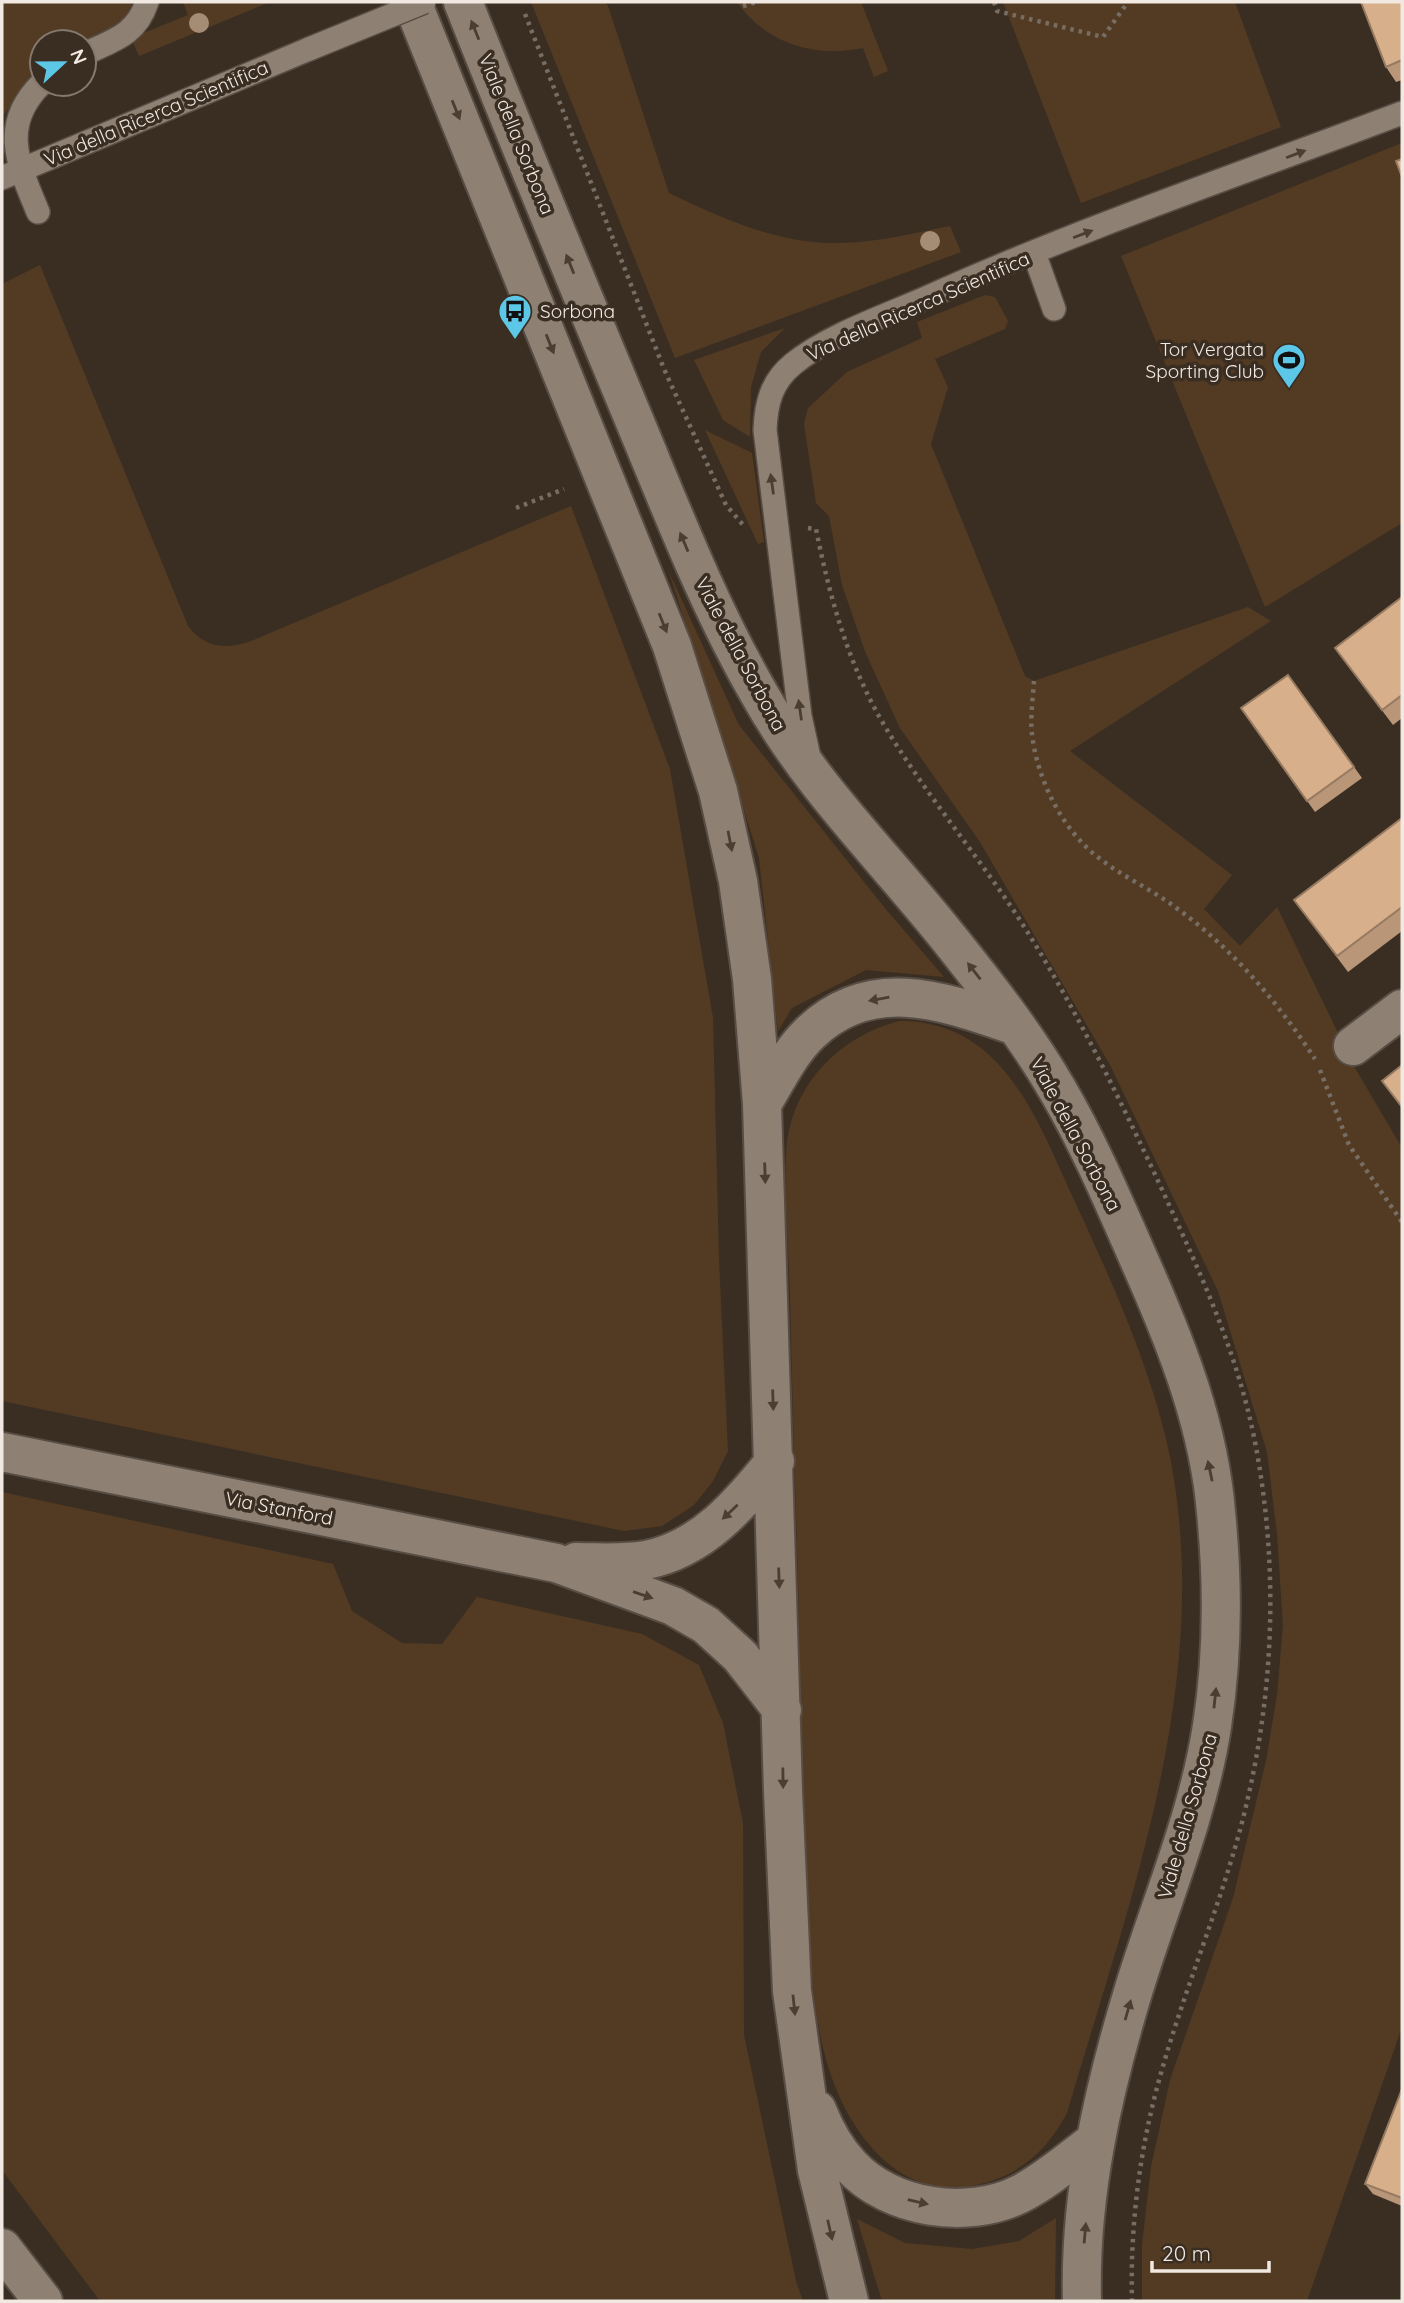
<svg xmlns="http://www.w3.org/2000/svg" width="1404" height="2303" viewBox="0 0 1404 2303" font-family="Quicksand,sans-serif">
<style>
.green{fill:#533b23}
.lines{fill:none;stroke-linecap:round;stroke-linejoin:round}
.service-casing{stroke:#574d44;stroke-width:26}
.minor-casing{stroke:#574d44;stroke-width:42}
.tertiary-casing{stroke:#574d44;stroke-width:42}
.path{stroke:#776d63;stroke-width:4.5;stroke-dasharray:3.5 5;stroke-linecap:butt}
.service{stroke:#8e8073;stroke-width:23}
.minor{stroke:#8e8073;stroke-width:38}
.tertiary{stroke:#8e8073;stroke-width:38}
.service-bridge-casing{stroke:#574d44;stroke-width:26;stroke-linecap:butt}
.service-bridge{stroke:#8e8073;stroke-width:23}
.tree{fill:#a58c75}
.wall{fill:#b99677}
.building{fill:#d7af8a;stroke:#967a61;stroke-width:2}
.oneway{fill:#4b3e33}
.labels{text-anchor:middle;stroke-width:7;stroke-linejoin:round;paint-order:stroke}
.street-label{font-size:19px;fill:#f1e9e2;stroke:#3a2e23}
.poi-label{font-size:19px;fill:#f1e9e2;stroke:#3a2e23;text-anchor:start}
</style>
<rect width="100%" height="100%" fill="#3a2e23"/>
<!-- green -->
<path class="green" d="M2,2H131V23L84,42H42V76L2,116Z
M183,2H270L139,56L131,38L188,15Z
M531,2H605L608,6L669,193C721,218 778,244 838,243C875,243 914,233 950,226L961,252L675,358Z
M737,2H861L888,71L874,77L863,48C813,58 767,44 737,2Z
M1003,2H1235L1281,127L1081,203Z
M1402,143V523L1265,607L1121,256Z
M40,265L188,626C204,648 227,650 251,641L571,506L670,769L713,1018L719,1260L728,1451L713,1481L694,1505L662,1526L624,1531L2,1401V284Z
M985,295L995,297L1008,321L1005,329L935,359L948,387L931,444L1025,676L1034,681L1248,607L1271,621L1070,751L1232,875L1204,909L1240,946L1277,907L1355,1068L1402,1148V2027L1307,2301H1142V2245L1151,2167L1170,2080L1233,1898L1266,1761L1277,1695L1283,1625L1277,1534L1267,1452L1218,1291L1110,1065L980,842L900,728L866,654L842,585L829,516L816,503L804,424L808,408L847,372L922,338L917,322Z
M785,328L761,352L751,387L750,437L723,420L694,360Z
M705,430L752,453L764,542L758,544Z
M669,572L739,725L884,907L944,977L866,970L792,1008L778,1031L759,858Z
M899,1021C994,1020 1031,1104 1064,1178C1104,1265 1151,1363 1170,1457C1214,1681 1129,1901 1067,2113C1045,2155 1013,2180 965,2187C897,2196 850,2132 831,2075C810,2014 810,1945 807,1881C802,1780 800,1679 798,1578C795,1483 792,1388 790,1293C788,1243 783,1191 787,1141C796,1081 841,1036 899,1021Z
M2,1492L333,1564L352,1611L402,1643L442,1644L477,1597L642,1634L699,1665L723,1723L743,1823L744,2035L796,2281L803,2301H100L2,2170Z
M1056,2218L1055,2301H882L857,2219L905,2243L972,2249L1019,2241Z"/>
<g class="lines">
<defs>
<path id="service" d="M84,54C114,40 136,35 147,2
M2,178L309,49
M38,212C17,162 0,124 42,83
M1034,253L1054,309
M809,757L800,716L765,430C766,404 771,382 793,364C827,336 885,316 926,298C1081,228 1244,173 1402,113"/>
<path id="minor" d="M1353,1046L1402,1009
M2,2248L43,2301"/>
<path id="tertiary" d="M412,2L672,646L718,791L738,881L752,979L762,1104L783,1791L792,1991L817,2170L849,2301
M463,2C517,139 574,275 630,410C671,508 708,606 761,697C811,786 884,857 947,936C986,985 1026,1035 1057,1089C1091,1147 1117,1210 1144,1271C1178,1348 1209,1428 1216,1512C1223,1583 1223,1655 1212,1726C1198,1817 1160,1903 1133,1992C1103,2091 1079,2196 1082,2301
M762,1104C777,1080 789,1053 810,1033C872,973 946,1002 1016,1026
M2,1452L556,1563L673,1606L706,1625L740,1656L782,1710
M576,1562C599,1562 623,1564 646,1560C703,1549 741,1503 775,1461
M817,2110C825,2130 835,2149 850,2165C890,2209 968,2220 1020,2194C1047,2180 1071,2159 1095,2141"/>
</defs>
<!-- service casing -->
<use href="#service" class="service-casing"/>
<!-- minor casing -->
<use href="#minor" class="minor-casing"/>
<!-- tertiary casing -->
<use href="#tertiary" class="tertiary-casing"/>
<!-- path -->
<path class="path" d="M994,2L997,11L1103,37L1128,2
M743,6L757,2
M525,14L664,369L726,505L744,526
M516,508L564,489
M808,528L816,529C829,594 847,660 880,718C920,787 972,848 1016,914C1071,999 1116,1091 1159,1183C1198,1268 1237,1350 1255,1442C1280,1572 1274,1702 1240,1830C1217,1915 1181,1998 1158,2084C1139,2154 1130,2229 1132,2301
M1034,681C1033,698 1030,717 1032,734C1037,779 1062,830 1099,858C1123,877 1151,889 1175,907C1232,948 1277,1001 1315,1059
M1320,1070L1349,1145L1402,1222"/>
<!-- service -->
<use href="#service" class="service"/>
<!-- minor -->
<use href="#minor" class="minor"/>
<!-- tertiary -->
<use href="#tertiary" class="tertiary"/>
<defs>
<path id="service-bridge" d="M309,49L424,2"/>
</defs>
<!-- service-bridge casing -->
<use href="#service-bridge" class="service-bridge-casing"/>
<!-- service-bridge -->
<use href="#service-bridge" class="service-bridge"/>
</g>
<!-- trees -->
<g class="tree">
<circle cx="199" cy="23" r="10"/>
<circle cx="930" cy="241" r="10"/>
</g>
<!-- wall -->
<path class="wall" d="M1402,2V80L1396,82L1386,67Z
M1402,597V718L1393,725L1335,648Z
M1288,675L1362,778L1315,812L1241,708Z
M1402,818V931L1348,972L1294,900Z
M1402,2089V2206L1373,2194L1365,2184Z"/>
<!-- building -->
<path class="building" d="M1361,2H1402V60L1386,67Z
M1402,159V177L1396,161Z
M1402,597V695L1382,710L1335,648Z
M1288,675L1354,767L1307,801L1241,708Z
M1402,818V907L1337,956L1294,900Z
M1402,1065V1107L1382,1081Z
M1402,2089V2198L1365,2184Z"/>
<!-- one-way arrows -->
<defs><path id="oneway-solid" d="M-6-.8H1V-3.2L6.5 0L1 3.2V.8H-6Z" transform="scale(1.75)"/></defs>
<g class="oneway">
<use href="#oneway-solid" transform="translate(475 30) rotate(-112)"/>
<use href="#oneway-solid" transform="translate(456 110) rotate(68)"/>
<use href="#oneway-solid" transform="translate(1296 154) rotate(-21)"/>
<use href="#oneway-solid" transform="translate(1083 234) rotate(-21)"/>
<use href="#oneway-solid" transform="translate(570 264) rotate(-112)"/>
<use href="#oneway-solid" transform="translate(550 344) rotate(68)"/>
<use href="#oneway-solid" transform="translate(772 484) rotate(-98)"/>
<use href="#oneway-solid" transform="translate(684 542) rotate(-113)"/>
<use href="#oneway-solid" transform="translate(663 623) rotate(68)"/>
<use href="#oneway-solid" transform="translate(800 710) rotate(-98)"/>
<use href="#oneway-solid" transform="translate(730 841) rotate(79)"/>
<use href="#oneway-solid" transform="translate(974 971) rotate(-128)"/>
<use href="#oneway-solid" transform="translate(879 999) rotate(170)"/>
<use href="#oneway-solid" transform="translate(765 1173) rotate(88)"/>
<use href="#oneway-solid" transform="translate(773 1400) rotate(88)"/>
<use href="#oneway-solid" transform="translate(1210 1471) rotate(-102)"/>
<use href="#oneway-solid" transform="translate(730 1512) rotate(137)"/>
<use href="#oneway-solid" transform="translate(779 1578) rotate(88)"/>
<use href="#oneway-solid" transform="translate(643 1595) rotate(19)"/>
<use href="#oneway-solid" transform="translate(1215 1698) rotate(-84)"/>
<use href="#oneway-solid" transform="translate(783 1778) rotate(89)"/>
<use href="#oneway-solid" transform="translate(794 2005) rotate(84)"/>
<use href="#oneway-solid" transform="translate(1128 2010) rotate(-74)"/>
<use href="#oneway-solid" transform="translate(918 2202) rotate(13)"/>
<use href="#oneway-solid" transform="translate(830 2230) rotate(77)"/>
<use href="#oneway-solid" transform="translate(1085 2233) rotate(-85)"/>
</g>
<!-- icons -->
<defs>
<symbol id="bus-pin" viewBox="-11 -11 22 30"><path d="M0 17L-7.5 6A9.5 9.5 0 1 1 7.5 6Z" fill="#5dc7e8" stroke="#3a2e23"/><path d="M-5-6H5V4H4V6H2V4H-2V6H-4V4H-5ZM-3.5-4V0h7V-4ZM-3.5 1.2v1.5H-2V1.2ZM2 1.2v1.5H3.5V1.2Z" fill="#111"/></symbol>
<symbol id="stadium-pin" viewBox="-11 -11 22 30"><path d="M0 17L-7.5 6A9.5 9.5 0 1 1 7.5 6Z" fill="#5dc7e8" stroke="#3a2e23"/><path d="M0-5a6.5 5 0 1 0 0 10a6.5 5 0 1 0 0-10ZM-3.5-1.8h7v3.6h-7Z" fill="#111"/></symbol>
</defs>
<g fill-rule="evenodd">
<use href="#bus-pin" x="496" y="292" width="38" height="52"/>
<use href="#stadium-pin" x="1270" y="341" width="38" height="52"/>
</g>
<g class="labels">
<!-- street labels -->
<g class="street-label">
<text transform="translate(156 113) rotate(-23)" y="7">Via della Ricerca Scientifica</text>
<text transform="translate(517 134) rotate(68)" y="7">Viale della Sorbona</text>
<text transform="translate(918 306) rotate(-24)" y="7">Via della Ricerca Scientifica</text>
<text transform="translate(741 654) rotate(62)" y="7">Viale della Sorbona</text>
<text transform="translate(1076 1134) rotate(62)" y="7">Viale della Sorbona</text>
<text transform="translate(279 1508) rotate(11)" y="7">Via Stanford</text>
<text transform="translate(1187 1816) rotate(-74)" y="7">Viale della Sorbona</text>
</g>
<!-- poi labels -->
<g class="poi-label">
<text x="540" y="318">Sorbona</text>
<text x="1264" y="356" text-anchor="end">Tor Vergata<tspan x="1264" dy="22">Sporting Club</tspan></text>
</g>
</g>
<!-- border -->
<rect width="1404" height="2303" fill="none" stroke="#f1e9e2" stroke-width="7"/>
<!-- north arrow -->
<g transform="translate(63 63) rotate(68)"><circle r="33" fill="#3a2e23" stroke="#83796f" stroke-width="2"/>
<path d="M0-5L12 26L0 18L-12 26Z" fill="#5dc7e8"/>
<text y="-10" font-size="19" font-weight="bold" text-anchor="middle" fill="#f1e9e2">N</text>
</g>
<!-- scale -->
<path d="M1152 2261v10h117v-10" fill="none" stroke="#f1e9e2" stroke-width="3.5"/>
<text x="1162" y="2261" font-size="21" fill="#f1e9e2" stroke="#3a2e23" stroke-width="5" paint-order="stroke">20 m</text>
</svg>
